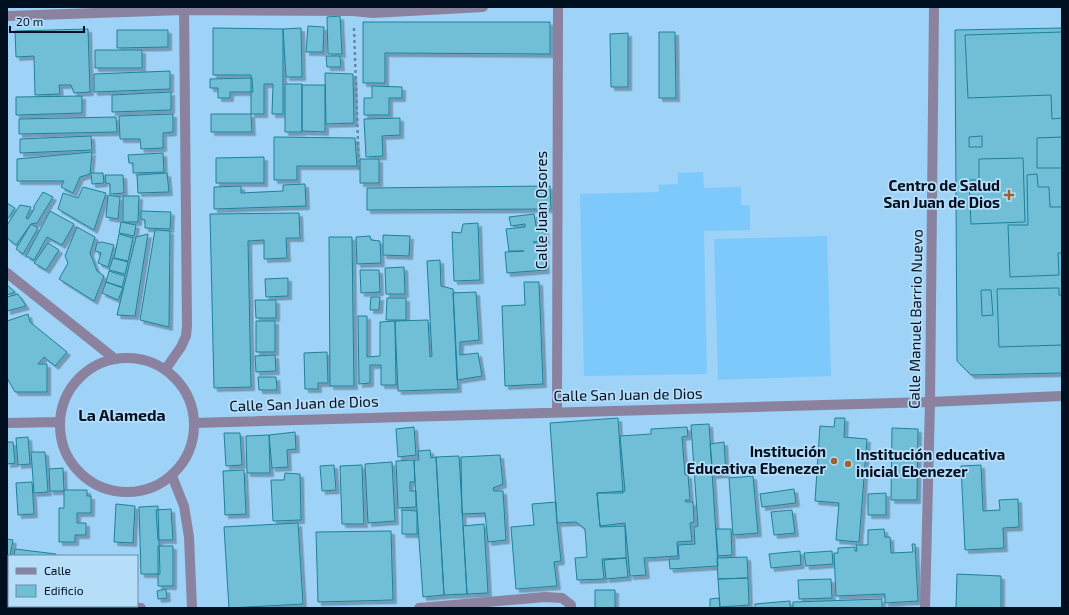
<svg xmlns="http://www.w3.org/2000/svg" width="1069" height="615" viewBox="0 0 1069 615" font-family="'Exo 2',sans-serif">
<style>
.built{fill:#7ec9fb}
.building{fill:#6fbfd7;stroke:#1e8199;filter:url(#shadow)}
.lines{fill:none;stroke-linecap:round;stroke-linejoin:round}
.path{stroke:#6389a6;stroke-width:2.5;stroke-dasharray:3 3;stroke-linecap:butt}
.minor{stroke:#8a829e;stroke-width:10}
.tertiary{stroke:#8a829e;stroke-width:10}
.poi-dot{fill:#a06129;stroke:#b7def9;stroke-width:1.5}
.labels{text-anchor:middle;stroke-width:3.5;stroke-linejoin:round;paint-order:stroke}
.poi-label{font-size:15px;font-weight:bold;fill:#000f1f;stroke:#b7def9;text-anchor:end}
.street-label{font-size:15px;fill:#000f1f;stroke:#b7def9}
.neighbourhood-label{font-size:16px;font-weight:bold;fill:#000f1f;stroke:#b7def9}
</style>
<defs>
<filter id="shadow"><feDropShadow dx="3.5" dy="3.5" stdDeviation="0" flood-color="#0004"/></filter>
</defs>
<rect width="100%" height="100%" fill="#9ed2f6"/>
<!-- built -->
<path class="built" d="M703,172L704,188L741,187V205H750V230L704,231L707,374L584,376L580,194L659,192V185L678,184V173Z
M827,236L831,376L718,380L714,239Z"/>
<!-- building -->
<path class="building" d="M340,16L342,54H328L327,17Z
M363,22H550V54L385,53V83H363Z
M308,26L324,27L323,52H306Z
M213,28L283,29V114H272L273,84H264V114H251V75H213Z
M301,28L302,77H286L283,29Z
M1062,28V373L971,375L957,361L955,30Z
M88,29L90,92L74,93L71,85H59L60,94L35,95L34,56L16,57L15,31Z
M117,30H168V47L117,48Z
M659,32H675L676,98H659Z
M1062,32V118L1052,119L1051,95L968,98L965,35Z
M628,33V87H611L610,34Z
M95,50H142V68H95Z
M326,56H340L341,67H327Z
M170,71V89L94,92V74Z
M325,73L353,74L354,123L326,124Z
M252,78L253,92H230V98H218V88H210V79Z
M285,84H302V132H285Z
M302,85H325V132L302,131Z
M372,86L402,87V98H389V115H364V98H372Z
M171,92V110L112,112V95Z
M82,96V113L16,115V97Z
M173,114V132L163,133V148L141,149L140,139H120L119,116Z
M211,114H251L252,132H211Z
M116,117L117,132L19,134V119Z
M400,118V135L382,136L383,156L366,157L364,119Z
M91,136L92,150L20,153V139Z
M982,136V147H969V137Z
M274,137L355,138L357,166H297V180H274Z
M1062,137V168H1037V138Z
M92,152L90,174L80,177L73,193L61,187L64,181H17V159Z
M163,153L164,172L133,173V163H129L128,155Z
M264,157V183H216V158Z
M1023,158L1025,222L971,224L969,180H979V159Z
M360,159H379V183H360Z
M91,173H103L104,183L92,184Z
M167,173L169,192L138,193L137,175Z
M1037,174L1038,187H1049L1050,207H1062V253H1058L1059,275L1010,277L1008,225H1028L1027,175Z
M105,175H123L124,193L110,194V184L106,183Z
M305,184L306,206L214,209V187L241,186V193L283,191V185Z
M550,186L551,209L367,210V188Z
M83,187L106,193L94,230L58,209L63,193L78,198Z
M43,192L53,197L37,223L31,224L16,245L7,238V225L20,205L31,207L26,218L28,219L34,209V206Z
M108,195L120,197L118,219L106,217Z
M123,196H139L138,222H123Z
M7,203L15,208L7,220Z
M50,211L74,224L62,245L47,237L34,260L26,256Z
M141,211L171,212L170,229L145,228V220L141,219Z
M299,213L300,238H286L287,258L264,259V240L248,241L251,387L214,388L210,214Z
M534,214L536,226L544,225L546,241L533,242L544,247L546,270L507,273L505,252L524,251H509L506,229L525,227V224L511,226L509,217Z
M121,222L136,225L134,236L119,233Z
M478,223L480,280L454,281L452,232L461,233L463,224Z
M31,224L38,228L23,254L16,249Z
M77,227L95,237L90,253L97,271L104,276L94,301L59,279L68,263L65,256Z
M155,230L170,231L169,327L140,320Z
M119,234L133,238L128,261L114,258Z
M148,234L135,316L117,315L136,237Z
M383,235L410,236L409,256L383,255Z
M370,236L371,240L380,241L381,263L357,264L356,237Z
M329,237H352L354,386H330Z
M102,242L114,245L108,267L98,263L101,253L95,251L97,243Z
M48,243L59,250L46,270L34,263Z
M113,258L128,262L125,274L109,270Z
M440,260L441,286L453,289L458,389L398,391L395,321L428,320L430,357L432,356L427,261Z
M404,267L405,294H386L385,268Z
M360,270H379L380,292L361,293Z
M109,271L125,276L122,287L106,282Z
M288,278V296L266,297L265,279Z
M106,282L123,288L118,300L102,293Z
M524,282H539L543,384L505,386L502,306L525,305Z
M7,285L15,292L7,295Z
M1059,288V295H1062V345L999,347L997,289Z
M981,290H991L993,315L982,316Z
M476,292L479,340L460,342V355L478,353L482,376L457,380L453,293Z
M18,294L26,306L7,311V297Z
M371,297H380L379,310H370Z
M387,298H406V320H386Z
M255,300H276V318H256Z
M28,314L30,322L67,352L55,366L44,357L38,364H47V392H15L7,378V321Z
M358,316H367V357L380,356V322L395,321L396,385H381V365H370V383L359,384Z
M256,321H275V352H256Z
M327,352L328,383H318V389H305L304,353Z
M275,355L276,371L256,372L255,356Z
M258,377H276L277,390H259Z
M618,418L623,493H597L600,526V527L625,526L626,558L602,559L604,579L577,580L575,558L587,557L585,529L576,522L557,523L550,423Z
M835,418H845L844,437L867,439L859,542L836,540L839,503L815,501L820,426L834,427Z
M709,424L718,566L670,569L669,559H679L678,545L695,544L694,527L698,526L691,425Z
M414,427L416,455L398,457L396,429Z
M687,427L688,436L682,437L685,475H688L690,500H685L686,502H693L694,522L690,523L692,541L677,542L678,556L644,558L646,575L630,576L625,523L600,526L597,493L625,491L620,436L651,434V429Z
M892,428L918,429L917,500H891Z
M295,432L296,449L287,450L288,467L272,468L269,435Z
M224,433H240L242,465L226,466Z
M269,435L270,473H247L246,436Z
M28,437L30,464L18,465L16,438Z
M7,442H13L15,463L7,464Z
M724,442L726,474L713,475L710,444Z
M430,450L431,458L436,457L444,595L423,597L415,482L414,460H419L418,451Z
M31,452H45L48,492L34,493Z
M500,455L503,484L493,488L494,491H503L506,540L488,542L485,513L462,514L461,457Z
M459,456L467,594L444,595L436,457Z
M414,460L415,482H410V491H416V507L398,508L396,461Z
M392,462L395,521L368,523L365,464Z
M334,465L336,490L322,491L320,466Z
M362,465L364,524H342L340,466Z
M981,465L983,511L1000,510L999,500L1018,499L1019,527L1003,528L1004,548L965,550L961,466Z
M63,468L64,491H50L49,469Z
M244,470L246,514L225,515L223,471Z
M285,473L300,474L301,520L273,521L271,480H284Z
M753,476L758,533L733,535L729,478Z
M32,482L34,514L18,515L16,483Z
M794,489L796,503L762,507L760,494Z
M64,490H87V496H91V513H77V523H86V535H75V542H59V508H64Z
M886,493V515H868V494Z
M556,502L557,523L561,561L554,562L557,586L516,589L511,527L534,525L532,504Z
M116,504L135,506L133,543L114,542Z
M158,506L160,574H141L139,507Z
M171,509L173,540H158L156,510Z
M402,510L417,511V534H402Z
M792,510L795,533L774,535L771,512Z
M298,523L303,604L229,608L224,527Z
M484,524L488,593L467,594L463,526Z
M716,529H731L732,555L718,556Z
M884,529L885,537H890L891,553L913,552L912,544H915L918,601L885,603V594L836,596L834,553H838V548L855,547V551H857L856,545H868V530Z
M391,531L393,600L318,602L316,532Z
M7,539L13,540L10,556H9V564L7,576Z
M158,546H173V586H158Z
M15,549L56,554V556H14Z
M800,551L801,565L771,568L769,554Z
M832,551L833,564L806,566L804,553Z
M747,557L748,578L718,579L717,558Z
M626,558L628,577L606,579L604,560Z
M957,574L1001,576V608H956Z
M748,578L749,605L720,607L718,579Z
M831,579L832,598L799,599L798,580Z
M166,589L167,598L158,599L157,591Z
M595,590H615V608H595Z
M719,598L720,608H710V599Z
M882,599V608H793V602Z
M790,601V608H755V604Z"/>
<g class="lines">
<!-- path -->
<path class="path" d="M354,28L359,171"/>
<!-- minor -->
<path class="minor" d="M7,16L184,10L353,11L373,13L483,7
M7,273L115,359
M60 425a67 67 0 1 1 134 0a67 67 0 1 1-134 0Z
M165,370L181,347L186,336L187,326L184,7
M557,412L558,7
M7,423L60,422
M194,423L930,402L1062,396
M172,476L184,506L189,537L192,608
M7,598H9
M113,606L141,608
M419,608L545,597L562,598L571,605V608"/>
<!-- tertiary -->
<path class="tertiary" d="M925,608L930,402L934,7"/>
</g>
<!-- markers -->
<g class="poi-dot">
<path d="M1007 189h4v4h4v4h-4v4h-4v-4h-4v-4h4z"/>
<circle cx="834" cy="461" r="4"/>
<circle cx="848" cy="464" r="4"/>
</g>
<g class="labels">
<!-- poi labels -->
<g class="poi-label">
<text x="1000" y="191">Centro de Salud<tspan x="1000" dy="17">San Juan de Dios</tspan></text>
<text x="826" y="457">Institución<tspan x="826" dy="17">Educativa Ebenezer</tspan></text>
<text x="856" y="460" text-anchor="start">Institución educativa<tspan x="856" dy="17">inicial Ebenezer</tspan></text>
</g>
<!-- street labels -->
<g class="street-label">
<text transform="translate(542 210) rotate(-90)" y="5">Calle Juan Osores</text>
<text transform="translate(916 319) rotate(-89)" y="5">Calle Manuel Barrio Nuevo</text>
<text transform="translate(628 395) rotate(-1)" y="5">Calle San Juan de Dios</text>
<text transform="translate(304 404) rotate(-2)" y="5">Calle San Juan de Dios</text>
</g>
<!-- neighbourhood labels -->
<g class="neighbourhood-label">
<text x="122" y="421">La Alameda</text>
</g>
</g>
<!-- border -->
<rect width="1069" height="615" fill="none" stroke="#000f1f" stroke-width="16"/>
<!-- legend -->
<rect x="8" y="555" width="130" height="52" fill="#b7def9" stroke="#6e8ba2"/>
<rect x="16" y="568" width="20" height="6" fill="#8a829e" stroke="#6e8ba2"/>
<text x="44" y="575" font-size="12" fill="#000f1f">Calle</text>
<rect x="16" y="585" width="20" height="12" fill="#6fbfd7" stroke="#6e8ba2"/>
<text x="44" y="595" font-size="12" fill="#000f1f">Edificio</text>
<!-- scale -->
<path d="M10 26v6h74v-6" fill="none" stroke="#000f1f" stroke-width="2"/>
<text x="16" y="26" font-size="12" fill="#000f1f" stroke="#b7def9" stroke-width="3" paint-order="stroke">20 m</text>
</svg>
